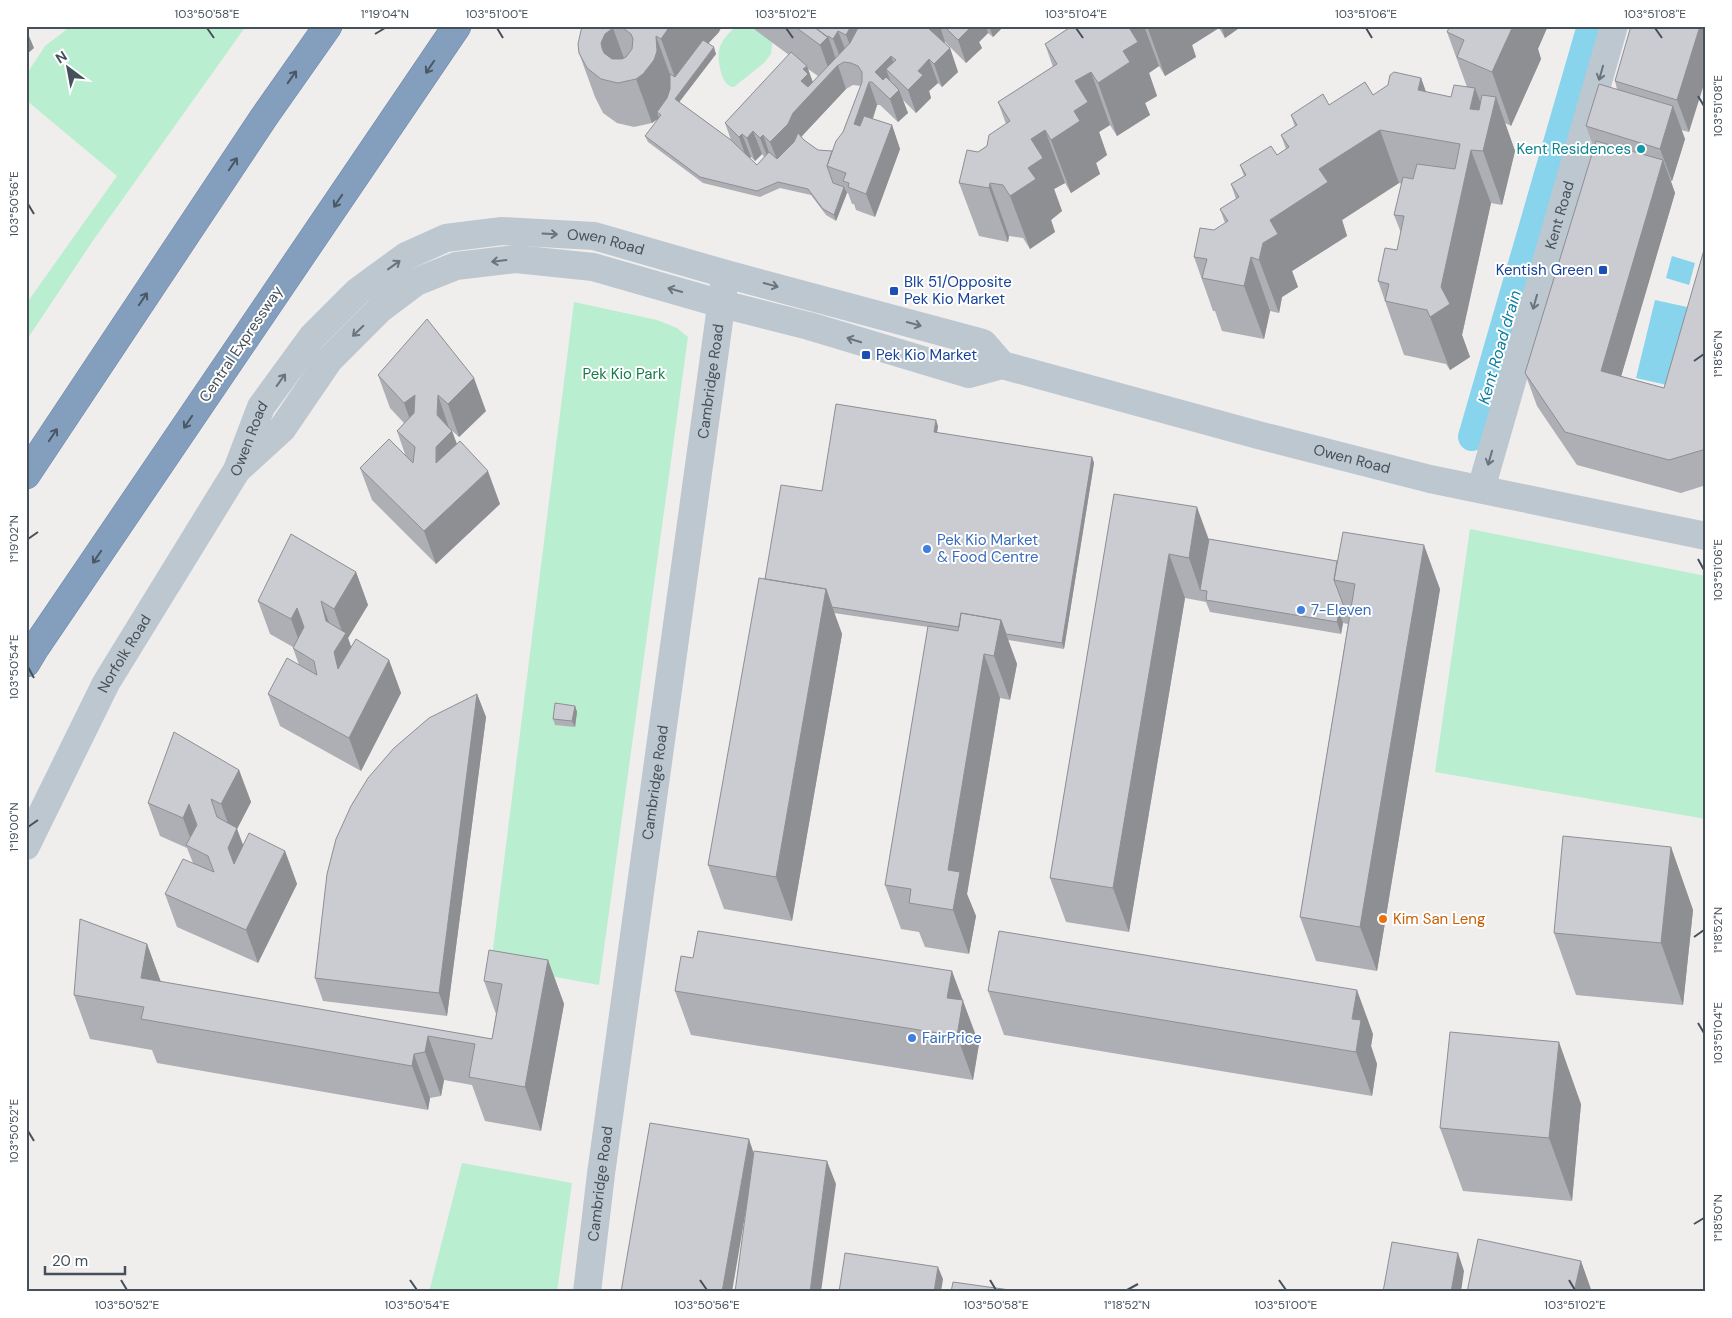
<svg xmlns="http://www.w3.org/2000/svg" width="1732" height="1318" viewBox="0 0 1732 1318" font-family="'DM Sans',sans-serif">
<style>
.green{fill:#baeed0}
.water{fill:#87d4ec}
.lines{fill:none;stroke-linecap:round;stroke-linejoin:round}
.canal{stroke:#87d4ec;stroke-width:28}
.highway-casing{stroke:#6f89a8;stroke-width:29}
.minor{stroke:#bdc7cf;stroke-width:28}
.highway{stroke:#849ebd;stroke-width:28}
.wall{fill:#aeafb5;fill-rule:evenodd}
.shaded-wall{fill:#8d8f93}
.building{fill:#caccd2;stroke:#8d8f93;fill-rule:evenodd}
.oneway{stroke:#4b5864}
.oneway2{stroke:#69747d}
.ticks{fill:none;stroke:#45505a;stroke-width:2}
.culture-dot{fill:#0f9aa8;stroke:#fff;stroke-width:2}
.transit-dot{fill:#1a4fb4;stroke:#fff;stroke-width:2}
.shop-dot{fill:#3f7fe0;stroke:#fff;stroke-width:2}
.food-dot{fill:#e8710a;stroke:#fff;stroke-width:2}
.labels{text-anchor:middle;stroke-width:4;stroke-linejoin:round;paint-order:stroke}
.culture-label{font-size:15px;fill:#0d838f;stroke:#fff;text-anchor:end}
.street-label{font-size:15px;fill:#45505a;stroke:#fff}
.transit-label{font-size:15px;fill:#164399;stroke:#fff;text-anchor:start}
.park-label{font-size:15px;fill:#167b4b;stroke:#fff}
.shop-label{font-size:15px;fill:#366cbe;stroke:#fff;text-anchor:start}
.food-label{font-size:15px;fill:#c56008;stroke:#fff;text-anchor:start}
.water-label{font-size:16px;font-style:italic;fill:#0b7da0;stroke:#fff}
.neatline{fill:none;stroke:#45505a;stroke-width:2}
.ticks-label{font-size:12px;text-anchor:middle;fill:#45505a}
</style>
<rect width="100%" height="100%" fill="#f0eded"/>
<!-- green -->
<path class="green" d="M71,26H246L92,242L26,341V304L117,176L26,100V75L45,46Z
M738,26L767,32L773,39L771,54L764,63L734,87C722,88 717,61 719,50C721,41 730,30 738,26Z
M574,302L657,320L677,328L688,337L599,985L491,965Z
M1470,529L1706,576V819L1435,772Z
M462,1163L572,1183L557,1292H429Z"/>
<!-- water -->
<path class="water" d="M1672,256L1695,263L1689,285L1666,278Z
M1655,300L1687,307L1667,385L1636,378Z"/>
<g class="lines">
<!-- canal -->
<path class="canal" d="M1472,437L1591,26"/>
<defs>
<path id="highway" d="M26,475L264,117L328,26
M26,663L35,648L457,26"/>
</defs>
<!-- highway casing -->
<use href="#highway" class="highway-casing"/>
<!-- minor -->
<g class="minor">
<path id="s1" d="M237,470L282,429L329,360L380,309L416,282L456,266L516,259L593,267L722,304L809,326L969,374L1002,365L1258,435L1430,479L1706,536"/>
<path id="s2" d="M1481,489L1614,26"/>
<path id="s3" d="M26,846L106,683L237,470L261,407L312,337L358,291L406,256L446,238L502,231L594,236L726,274L983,343L1002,365"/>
<path id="s4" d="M587,1292L601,1174L724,285"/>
</g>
<!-- highway -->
<use href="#highway" class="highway"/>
</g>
<!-- wall -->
<path class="wall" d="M582,26L719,32L708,44L716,54L679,102L731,140L725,123L789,55L750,26H1004L993,37L988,33L979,42L982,48L966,63L945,42L944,43L950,48L958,72L942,87L938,83L929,91L931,98L916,113L903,100L908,113L898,122L880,105H877L873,119L892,125L900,149L875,217L856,210L854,204H852L848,193H847L836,221L826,215L811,195L780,188L760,197L703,183L648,142L645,136L659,118L652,123L634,127L617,123L603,113L595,97L579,53ZM808,69L818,76L813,82ZM853,85L861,86L843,132L832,151L818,150L804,140L801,137L802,136L846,89ZM762,154L764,157L757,165L750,158L751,157L755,161Z
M1072,26H1242L1225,38L1219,28L1192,45L1196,57L1165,76L1159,66L1149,73L1157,96L1145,103L1150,115L1117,136L1110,125L1099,132L1107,155L1096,163L1100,174L1071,193L1065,183L1054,189L1062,211L1051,220L1055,232L1030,249L1023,238L1009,236L1008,242L979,236L959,183L978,152L987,146L1006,124L998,102L1053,67L1045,44Z
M1706,26L1689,132L1681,130L1685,139L1672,181H1671L1675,193L1621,376L1664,388L1706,243V485L1681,493L1577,465L1537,406L1525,373L1594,148L1586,126L1617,89L1615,81Z
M1447,32L1538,49L1541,59L1511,126L1505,123L1515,151L1502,205L1491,203L1462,335L1470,357L1450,370L1446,364L1404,355L1378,281L1397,250L1401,233L1394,215L1402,184L1399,183L1342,220L1347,236L1292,271L1298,287L1282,297L1279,313L1270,311L1264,339L1222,331L1215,311H1213L1194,257L1225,223L1220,209L1236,199L1231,184L1244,176L1240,165L1277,155L1286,149L1281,135L1295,127L1291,115L1373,95L1421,78L1426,92L1451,97L1467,87Z
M378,375L486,411L459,437L449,428L452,431L457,444L500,504L436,564L372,500L360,468L406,457L397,431L404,423L390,408Z
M938,426L937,433L1092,457L1094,463L1064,649L1008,640L1017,664L1010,700L1000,698L967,894L976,916L969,954L925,947L919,932L901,929L885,885L928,627L834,613L842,634L792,921L724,909L708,865L765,579L822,491Z
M1114,494L1209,539L1440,589L1377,971L1316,961L1300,917L1348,624L1343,623L1341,634L1210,612L1206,602L1185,598L1129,932L1066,922L1050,878Z
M356,572L368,605L348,638L351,647L389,660L401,693L361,771L280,726L268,694L299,665L293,648V647L270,634L258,601Z
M477,694L486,717L447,1016L323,1001L315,978Z
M575,706L577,712L575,727L555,725L553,719Z
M239,770L251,802L237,829L243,845L285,851L297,884L258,963L177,927L165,894L193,863L187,848L160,836L148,803Z
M1671,847L1693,910L1683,1005L1576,995L1554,933Z
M147,944L161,982L492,1039L496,1014L484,981L548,960L564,1004L541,1131L485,1121L472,1085L444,1080L441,1096L430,1098L428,1110L157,1063L152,1050L90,1039L74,995Z
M675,991L962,1000L979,1044L973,1080L691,1035Z
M988,991L1373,1034L1371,1046L1377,1064L1372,1096L1004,1035Z
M1581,1104L1572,1201L1463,1191L1440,1128Z"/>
<!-- shaded-wall -->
<path class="shaded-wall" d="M670,26H722L719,32L697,55L677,83L661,39Z
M851,26H860L855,58L846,35Z
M895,26H918L903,48Z
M929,26H940L945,42L937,51L928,28Z
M971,26H986L988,33L979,42L982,48L966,63L958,40Z
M989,26H1004L993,37Z
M1127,26H1144L1159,66L1149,73L1157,96L1145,103L1150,115L1117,136L1098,83L1123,51Z
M1147,26H1218L1219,28L1192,45L1196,57L1165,76Z
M1221,26H1242L1225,38Z
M1513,26H1548L1538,49L1541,59L1511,126L1492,72Z
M1700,26H1706V78L1689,132L1677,100Z
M613,28L629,72L619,83L602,48L601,43L605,34Z
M838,31L847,54L842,62L833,39Z
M29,36L34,48L26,55V39Z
M656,36L672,80L673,95L657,112L659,118L652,123L636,79Z
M828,36L846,89L802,136L796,148L779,165L770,142L801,81L803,69L807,66L815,89L830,73L820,45Z
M714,47L716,54L677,105L675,99Z
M950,48L958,72L942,87L934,64Z
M891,56L900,79L886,69L892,86L885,94L875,72Z
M929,59L938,83L929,91L931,98L916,113L908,90L918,71Z
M1091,72L1110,125L1099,132L1107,155L1096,163L1100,174L1071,193L1051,140L1074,111L1075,81Z
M1421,78L1440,132L1418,90Z
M869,82L877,105L863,147L854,124Z
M1475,88L1489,125L1496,97L1515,151L1502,205L1483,151L1470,109Z
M899,90L908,113L898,122L890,99Z
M1673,106L1685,139L1672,181L1660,149Z
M892,125L900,149L875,217L866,194Z
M1045,130L1065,183L1054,189L1062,211L1051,220L1055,232L1030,249L1010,196L1028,168L1031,139Z
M1380,130L1399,183L1342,220L1347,236L1292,271L1298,287L1282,297L1279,313L1259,260L1263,243L1270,220L1319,169Z
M753,131L762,154L755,161L747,138Z
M742,134L751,157L747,160L739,137Z
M763,135L771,158L769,161L760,138Z
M1471,150L1491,203L1462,335L1470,357L1450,370L1430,317L1441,287Z
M1663,160L1675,193L1613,404L1601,371Z
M990,183L1009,236L1008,242L989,188Z
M844,187L847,193L836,221L834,215Z
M1251,257L1270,311L1264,339L1244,286Z
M474,378L486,411L459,437L448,404Z
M415,395L416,436L404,403Z
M438,395L449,428V434L452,431L464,464L436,463Z
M936,420L938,426L936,438L934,432Z
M1092,457L1094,463L1064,649L1062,643Z
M488,471L500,504L436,564L424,531Z
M1197,507L1213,551L1200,590L1189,558Z
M1424,545L1440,589L1377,971L1360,927Z
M1169,554L1185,598L1129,932L1113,888Z
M356,572L368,605L348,638L358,666L338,669L321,601L333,633L344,637L334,609Z
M826,589L842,634L792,921L776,877Z
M297,608L309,641L303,652L291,619Z
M1339,611L1343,623L1341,634L1337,622Z
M1001,620L1017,664L1010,700L994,656Z
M984,654L1000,698L967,894L976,916L969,954L953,910L948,870Z
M389,660L401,693L361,771L349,738Z
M477,694L486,717L447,1016L439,993Z
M575,706L577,712L575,727L572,721Z
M239,770L251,802L237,829L249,861L240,881L228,848L233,837L221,804Z
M189,804L201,837L195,851L183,818Z
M1671,847L1693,910L1683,1005L1661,943Z
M285,851L297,884L258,963L246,930Z
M147,944L163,988L157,1022L141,978Z
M548,960L564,1004L541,1131L525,1087Z
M952,971L979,1044L973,1080L957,1036L947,998Z
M1357,990L1373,1034L1371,1046L1377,1064L1372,1096L1356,1052L1352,1019Z
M428,1036L444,1080L441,1096L425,1052Z
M1559,1042L1581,1104L1572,1201L1549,1138Z
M414,1054L430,1098L428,1110L412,1066Z
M749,1139L755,1157L732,1292H722Z
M827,1161L836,1184L821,1292H810Z
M1458,1253L1464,1271L1461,1292H1451Z
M1581,1261L1592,1292H1574Z
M938,1267L943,1279L941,1292H934Z"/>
<!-- building -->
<path class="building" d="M582,26H670L661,39L656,36L657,51L654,60L643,74L636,79L618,83L601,79L587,68L579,53L578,44ZM613,28H623L631,34L633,39L632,49L626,57L622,59H612L604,53L602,48L601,43L605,34Z
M794,26H813L828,37L820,45Z
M813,26H851L846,35L838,31L833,39L828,36L827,37Z
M859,26H897L903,28H916L918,26H929L928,28L950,48L934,64L929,59L918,71L923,75L908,90L886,69L896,60L891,56L875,72L883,80L886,77L899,90L890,99L872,82H869L854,124L860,126L864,116L892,125L866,194L848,187L849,183L843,181L846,173L827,166L836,141L843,132L862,82V72L858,66L851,63L844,62L837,66L793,113L788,124L770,142L763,135L760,138L753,131L747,138L742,134L739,137L725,123L791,52L807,66L803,69L808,74L801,81L808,87L850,43Z
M944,26H972L958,40Z
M1072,26H1128L1138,42L1123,51L1130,62L1098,83L1091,72L1075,81L1088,102L1074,111L1080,121L1051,140L1045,130L1031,139L1043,158L1028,168L1036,179L1010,196L1003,185L990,183L989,188L959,183L967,150L978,152L987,146L989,135L1010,121L998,102L1057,64L1045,44Z
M1450,26H1513L1492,72L1457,57L1464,40L1447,32Z
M1631,26H1700L1677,100L1615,81Z
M26,33L29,36L26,39Z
M703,40L714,47L675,99L731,140L757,165L769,152L777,159L794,142L798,133L804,140L818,150L832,151L827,166L833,183L844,187L834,215L823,209L808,189L778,182L757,191L700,177L645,136L661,115L657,112L667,98L670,89V74L675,77Z
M1394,72L1421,78L1418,90L1451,97L1454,85L1475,88L1470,109L1479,110L1482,95L1496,97L1483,151L1471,150L1441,287L1450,304L1430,317L1427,310L1385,301L1389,284L1378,281L1385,248L1397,250L1404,216L1394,215L1403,177L1413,179L1417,164L1455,169L1460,144L1380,130L1319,169L1328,182L1270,220L1278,234L1263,243L1259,260L1251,257L1244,286L1202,278L1207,259L1194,257L1200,228L1214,230L1228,221L1220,209L1239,197L1231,184L1246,175L1240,165L1271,146L1277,155L1289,147L1281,135L1297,125L1291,115L1323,94L1329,105L1365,82L1373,95L1388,85L1390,75Z
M1599,84L1673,106L1660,149L1586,126Z
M1596,141L1663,160L1601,371L1664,388L1706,243V449L1669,460L1565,432L1525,373Z
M427,319L474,378L448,404L438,395L437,415L452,431L436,447V463L460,441L488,471L424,531L360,468L389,439L413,463L415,447L397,431L414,413L415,395L404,403L378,375Z
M836,404L936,420L934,432L1092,457L1062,643L1006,634L1001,620L961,613L959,627L832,607L826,589L765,579L781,485L822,491Z
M1114,494L1197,507L1189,558L1169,554L1113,888L1050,878Z
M1343,532L1424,545L1360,927L1300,917L1355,584L1334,580Z
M291,534L356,572L334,609L321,601L326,621L346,633L334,652L338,669L356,639L389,660L349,738L268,694L287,658L317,675L314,661L293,648L304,627L297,608L291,619L258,601Z
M1209,539L1337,561L1334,580L1346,612L1339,611L1337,622L1206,600L1207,591L1200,590Z
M759,578L826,589L776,877L708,865Z
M961,613L1001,620L994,656L984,654L948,870L960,872L953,910L909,903L911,889L885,885L928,626L958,631Z
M477,694L439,993L315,978L327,874L336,839L351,806L368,778L394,748L429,718Z
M555,703L575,706L572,721L553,719Z
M174,732L239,770L221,804L211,799L217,817L237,828L228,848L234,864L249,833L285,851L246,930L165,894L183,859L214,872L208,856L186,845L197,825L189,804L183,818L148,803Z
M1563,836L1671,847L1661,943L1554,933Z
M80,919L147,944L141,978L492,1039L502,984L484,981L489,950L548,960L525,1087L469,1077L475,1044L428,1036L425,1052L414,1054L412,1066L141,1019L144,1007L74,995Z
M698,931L952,971L947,998L963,1000L957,1036L675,991L681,956L693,958Z
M999,931L1357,990L1352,1019L1361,1020L1356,1052L988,991Z
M1450,1032L1559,1042L1549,1138L1440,1128Z
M650,1123L749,1139L722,1292H621Z
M754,1151L827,1161L810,1292H735Z
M1478,1239L1581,1261L1574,1292H1467Z
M1392,1242L1458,1253L1451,1292H1383Z
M845,1253L938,1267L934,1292H839Z
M953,1282L1024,1292H951Z"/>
<!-- one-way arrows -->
<defs><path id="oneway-shaft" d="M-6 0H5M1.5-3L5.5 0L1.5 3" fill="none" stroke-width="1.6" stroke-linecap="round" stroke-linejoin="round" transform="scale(1.25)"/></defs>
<g class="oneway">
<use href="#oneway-shaft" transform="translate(430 67) rotate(124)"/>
<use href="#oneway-shaft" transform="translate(292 77) rotate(-55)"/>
<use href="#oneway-shaft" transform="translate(233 164) rotate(-56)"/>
<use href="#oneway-shaft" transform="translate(338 201) rotate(124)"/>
<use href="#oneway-shaft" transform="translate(143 299) rotate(-56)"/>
<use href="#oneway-shaft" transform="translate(188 422) rotate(124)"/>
<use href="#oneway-shaft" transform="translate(53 435) rotate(-56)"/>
<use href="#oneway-shaft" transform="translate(97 557) rotate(124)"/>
</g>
<g class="oneway2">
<use href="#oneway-shaft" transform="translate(1601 73) rotate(106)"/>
<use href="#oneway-shaft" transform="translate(550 234) rotate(3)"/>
<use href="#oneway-shaft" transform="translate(499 261) rotate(173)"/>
<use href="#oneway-shaft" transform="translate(394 265) rotate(-36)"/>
<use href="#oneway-shaft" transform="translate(771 285) rotate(15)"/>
<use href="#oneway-shaft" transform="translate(675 290) rotate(-164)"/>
<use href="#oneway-shaft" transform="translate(1535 302) rotate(106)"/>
<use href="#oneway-shaft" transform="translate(914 324) rotate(15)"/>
<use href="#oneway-shaft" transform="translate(358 331) rotate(136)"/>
<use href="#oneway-shaft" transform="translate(854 340) rotate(-163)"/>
<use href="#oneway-shaft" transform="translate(281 380) rotate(-54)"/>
<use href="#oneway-shaft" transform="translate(1490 458) rotate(106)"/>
</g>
<!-- ticks -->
<path class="ticks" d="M207,28L214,38M497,28L503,38M786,28L793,38M1076,28L1083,38M1366,28L1372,38M1655,28L1662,38M375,34L385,28M1698,96L1704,106M28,204L34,214M1694,361L1704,354M28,539L38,532M1698,559L1704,570M28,667L34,678M28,827L38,820M1694,937L1704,930M1698,1023L1704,1033M28,1131L34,1141M1694,1224L1704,1218M121,1280L127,1290M410,1280L417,1290M700,1280L707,1290M990,1280L996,1290M1279,1280L1286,1290M1569,1280L1575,1290M1127,1290L1138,1284"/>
<!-- markers -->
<circle class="culture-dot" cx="1641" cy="149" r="5"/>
<g class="transit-dot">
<rect x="1598" y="265" width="10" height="10" rx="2.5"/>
<rect x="889" y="286" width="10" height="10" rx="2.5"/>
<rect x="861" y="350" width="10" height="10" rx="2.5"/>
</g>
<g class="shop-dot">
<circle cx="927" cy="549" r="5"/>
<circle cx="1301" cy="610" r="5"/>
<circle cx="912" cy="1038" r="5"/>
</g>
<circle class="food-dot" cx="1383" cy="919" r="5"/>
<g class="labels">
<!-- culture labels -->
<g class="culture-label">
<text x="1631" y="154">Kent Residences</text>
</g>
<!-- street labels -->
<g class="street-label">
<text dy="5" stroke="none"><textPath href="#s2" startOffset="285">Kent Road</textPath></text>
<text dy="5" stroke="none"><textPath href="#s3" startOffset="915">Owen Road</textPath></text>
<text transform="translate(241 344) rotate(-56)" y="5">Central Expressway</text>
<text dy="5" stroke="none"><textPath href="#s4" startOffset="919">Cambridge Road</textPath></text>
<text dy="5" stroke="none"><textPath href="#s3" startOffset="465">Owen Road</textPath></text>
<text dy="5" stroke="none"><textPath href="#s1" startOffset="1230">Owen Road</textPath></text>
<text dy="5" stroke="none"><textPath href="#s3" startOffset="216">Norfolk Road</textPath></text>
<text dy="5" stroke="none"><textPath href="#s4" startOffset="514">Cambridge Road</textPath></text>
<text dy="5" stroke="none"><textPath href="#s4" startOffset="109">Cambridge Road</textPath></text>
</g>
<!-- transit labels -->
<g class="transit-label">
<text x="1593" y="275" text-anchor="end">Kentish Green</text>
<text x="904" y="287">Blk 51/Opposite<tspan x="904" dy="17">Pek Kio Market</tspan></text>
<text x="876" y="360">Pek Kio Market</text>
</g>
<!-- park labels -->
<g class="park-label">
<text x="624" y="379">Pek Kio Park</text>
</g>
<!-- shop labels -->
<g class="shop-label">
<text x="937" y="545">Pek Kio Market<tspan x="937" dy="17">&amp; Food Centre</tspan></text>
<text x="1311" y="615">7-Eleven</text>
<text x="922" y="1043">FairPrice</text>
</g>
<!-- food labels -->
<g class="food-label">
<text x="1393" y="924">Kim San Leng</text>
</g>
<!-- water labels -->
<g class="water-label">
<text transform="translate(1499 347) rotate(-74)" y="6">Kent Road drain</text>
</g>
</g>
<!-- border -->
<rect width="1732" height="1318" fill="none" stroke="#ffffff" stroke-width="55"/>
<!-- north arrow -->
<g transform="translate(68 68) rotate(328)" stroke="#ffffff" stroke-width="4" paint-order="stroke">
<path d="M0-4L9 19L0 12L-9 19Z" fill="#45505a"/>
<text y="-8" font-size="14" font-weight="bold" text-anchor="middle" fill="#45505a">N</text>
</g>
<!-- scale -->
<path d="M45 1266v8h80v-8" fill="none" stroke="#45505a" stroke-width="2.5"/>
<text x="52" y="1266" font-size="15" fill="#45505a" stroke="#ffffff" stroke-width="4" paint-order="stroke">20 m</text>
<rect x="28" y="28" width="1676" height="1262" class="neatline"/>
<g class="ticks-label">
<text x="207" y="18">103°50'58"E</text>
<text x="385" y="18">1°19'04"N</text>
<text x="497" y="18">103°51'00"E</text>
<text x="786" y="18">103°51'02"E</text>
<text x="1076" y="18">103°51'04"E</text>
<text x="1366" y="18">103°51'06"E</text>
<text x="1655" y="18">103°51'08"E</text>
<text transform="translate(1718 106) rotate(-90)" y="4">103°51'08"E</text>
<text transform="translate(14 204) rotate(-90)" y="4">103°50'56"E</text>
<text transform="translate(1718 354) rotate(-90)" y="4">1°18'56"N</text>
<text transform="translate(14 539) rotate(-90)" y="4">1°19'02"N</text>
<text transform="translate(1718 570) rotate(-90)" y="4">103°51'06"E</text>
<text transform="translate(14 667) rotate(-90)" y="4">103°50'54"E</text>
<text transform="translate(14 827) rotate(-90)" y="4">1°19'00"N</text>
<text transform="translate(1718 930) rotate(-90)" y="4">1°18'52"N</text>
<text transform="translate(1718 1033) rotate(-90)" y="4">103°51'04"E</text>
<text transform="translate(14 1131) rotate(-90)" y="4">103°50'52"E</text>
<text transform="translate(1718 1218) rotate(-90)" y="4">1°18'50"N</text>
<text x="127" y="1309">103°50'52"E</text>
<text x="417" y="1309">103°50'54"E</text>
<text x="707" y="1309">103°50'56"E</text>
<text x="996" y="1309">103°50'58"E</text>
<text x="1127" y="1309">1°18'52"N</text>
<text x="1286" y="1309">103°51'00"E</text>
<text x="1575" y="1309">103°51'02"E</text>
</g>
</svg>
